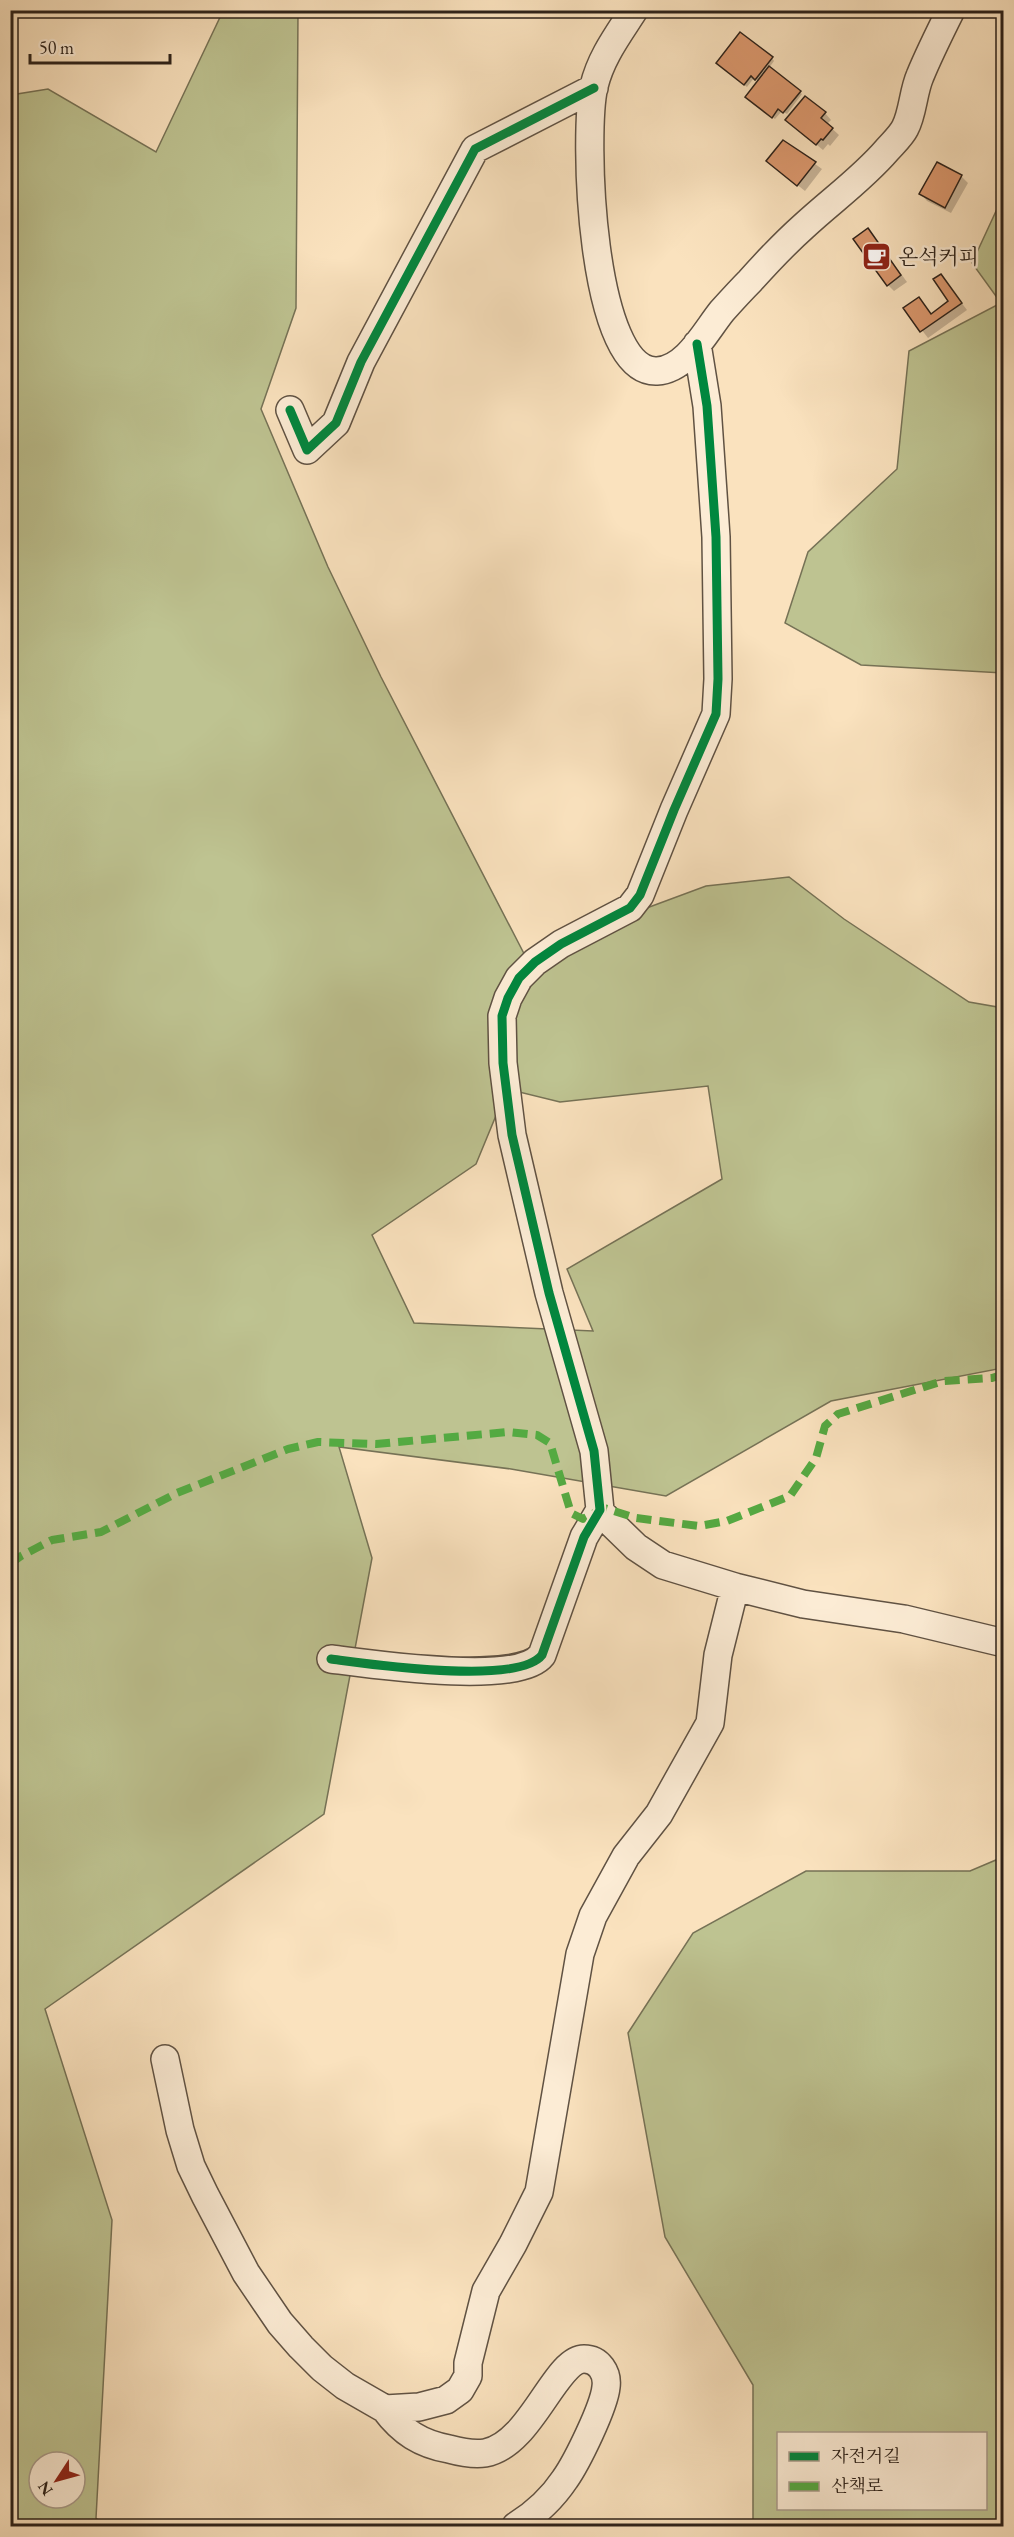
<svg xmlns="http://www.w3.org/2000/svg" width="1014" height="2537" viewBox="0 0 1014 2537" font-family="'EB Garamond','Noto Serif KR',serif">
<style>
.green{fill:#bec391;stroke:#767256;stroke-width:1.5;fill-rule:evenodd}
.shadow{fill:#0003}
.building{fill:#db986e;stroke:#2d221a;stroke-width:1.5}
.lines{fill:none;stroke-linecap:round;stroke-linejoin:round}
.minor-casing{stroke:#605243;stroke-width:30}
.minor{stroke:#fcecd5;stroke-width:27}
.quiet{stroke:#54aa42;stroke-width:8;stroke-dasharray:15 8;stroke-linecap:butt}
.cycleway-casing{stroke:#fcecd5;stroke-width:13}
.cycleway{stroke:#00873e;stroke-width:9}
.labels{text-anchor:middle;stroke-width:5;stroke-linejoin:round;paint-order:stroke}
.poi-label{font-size:21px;fill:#2d221a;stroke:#fcecd5;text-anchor:start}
</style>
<rect width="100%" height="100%" fill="#fae2be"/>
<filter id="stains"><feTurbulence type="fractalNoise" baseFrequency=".00333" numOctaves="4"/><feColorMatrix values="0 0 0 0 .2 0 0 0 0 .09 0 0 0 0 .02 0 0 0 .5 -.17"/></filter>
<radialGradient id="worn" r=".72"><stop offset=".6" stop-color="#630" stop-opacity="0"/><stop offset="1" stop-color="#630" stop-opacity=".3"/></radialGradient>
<!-- green -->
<path class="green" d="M223,11H298L296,308L261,409L328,567L381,677L533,971L609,922L706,886L789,877L844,919L969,1002L1003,1008V1368L831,1401L666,1496L511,1469L339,1447L372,1558L324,1814L45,2009L112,2220L96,2518L103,2526H11V95L48,89L156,152ZM708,1086L722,1179L567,1269L593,1331L414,1323L372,1235L476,1164L507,1089L560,1102ZM39,2462H75V2498H39Z
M1003,196V673L861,665L785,623L808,552L897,469L909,351L1001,303L972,263Z
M1003,1857V2526H753V2385L665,2237L628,2033L693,1933L806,1871H970ZM778,2434H986V2508H778Z"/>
<!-- shadow -->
<path class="shadow" d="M772,58L774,61L769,68L802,94L787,114L782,111L775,119L750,100L759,81L754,78L747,87L720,66Z
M825,113L831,120L827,124L839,135L830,146L828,144L823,150L794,126Z
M793,148L822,169L805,191L775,167Z
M961,176L968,183L951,213L927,201L921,194Z
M874,237L907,282L894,291L888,285Z
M941,276L967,310L928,338L905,308L919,299L932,315L951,301Z"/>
<!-- building -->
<path class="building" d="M740,32L773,57L755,80L751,76L744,85L716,63Z
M769,66L801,91L783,113L778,109L772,118L745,97Z
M805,96L826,112L821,118L833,128L823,140L821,139L816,145L785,120Z
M783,140L816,162L797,186L766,161Z
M937,162L962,175L945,208L919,194Z
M868,228L901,275L887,286L853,239Z
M941,274L962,303L920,332L903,308L919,297L931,314L948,301L933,279Z"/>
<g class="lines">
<defs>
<path id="minor" d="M634,10C618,35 601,57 594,86C583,132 590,374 657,371C687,369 705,332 722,311C731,301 740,291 750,281C767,262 785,243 804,226C832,200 862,179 887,150C893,143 901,136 905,128C913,113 913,92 920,76C929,54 940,32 951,10
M290,410L307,450L336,423L361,362L475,149L594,88
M735,1587L803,1604L904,1619L1004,1643
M331,1659C370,1664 518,1686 542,1655L584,1537L600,1510L594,1451L549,1293L512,1135L503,1063L502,1016L508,998L519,978L535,962L561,944L630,908L640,895L674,810L716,714L718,679L716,537L707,406L697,344
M165,2059L180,2130L191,2166L205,2195L246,2273L280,2323L301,2347L322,2368L345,2386L385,2409L419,2407L446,2400L460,2390L468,2376V2363L486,2291L513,2244L539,2192L580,1954L593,1916L626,1856L659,1814L710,1723L718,1655L735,1587L663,1565L636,1547L600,1512
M385,2409C402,2432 421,2444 449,2449C460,2452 473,2455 485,2453C531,2445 555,2359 584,2359C599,2359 608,2373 606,2387C604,2407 577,2462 565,2479C553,2497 535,2514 516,2526"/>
</defs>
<!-- minor casing -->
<use href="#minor" class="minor-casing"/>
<!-- minor -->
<use href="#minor" class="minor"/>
<!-- quiet -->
<path class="quiet" d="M10,1564L21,1556L52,1540L101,1532L177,1493L288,1449L318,1442L376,1444L508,1432L537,1435L550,1443L571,1513L583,1519L604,1508L636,1518L699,1526L727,1521L790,1496L816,1458L825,1426L838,1414L943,1381L992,1378L1004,1374"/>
<defs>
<path id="cycleway" d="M290,410L307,450L336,423L361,362L475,149L594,88
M331,1659C370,1664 518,1686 542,1655L584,1537L600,1510L594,1451L549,1293L512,1135L503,1063L502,1016L508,998L519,978L535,962L561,944L630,908L640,895L674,810L716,714L718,679L716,537L707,406L697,344"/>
</defs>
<!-- cycleway casing -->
<use href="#cycleway" class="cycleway-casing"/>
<!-- cycleway -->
<use href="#cycleway" class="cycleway"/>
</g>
<!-- icons -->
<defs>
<symbol id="cafe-square" viewBox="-11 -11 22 22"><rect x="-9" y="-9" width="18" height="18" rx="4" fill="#8f2418" stroke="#fcecd5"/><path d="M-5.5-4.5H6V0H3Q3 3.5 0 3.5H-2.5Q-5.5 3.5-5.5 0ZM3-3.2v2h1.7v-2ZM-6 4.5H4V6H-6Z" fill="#fff"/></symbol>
</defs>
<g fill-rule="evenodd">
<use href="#cafe-square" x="860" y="240" width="33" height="33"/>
</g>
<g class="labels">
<!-- poi labels -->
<g class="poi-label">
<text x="898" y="264">온석커피</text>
</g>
</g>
<!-- margin -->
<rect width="1014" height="2537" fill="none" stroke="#fae2be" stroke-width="36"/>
<rect x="12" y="12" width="990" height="2513" fill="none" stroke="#2d221a" stroke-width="3"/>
<rect x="18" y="18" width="978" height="2501" fill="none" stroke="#2d221a" stroke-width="1.5"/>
<!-- legend -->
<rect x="777" y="2432" width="210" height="78" fill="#fcecd5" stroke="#a99b8a" stroke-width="1.5"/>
<rect x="789" y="2452" width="30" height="9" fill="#00873e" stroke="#a99b8a" stroke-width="1.5"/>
<text x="831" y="2462" font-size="18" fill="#2d221a">자전거길</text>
<rect x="789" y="2482" width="30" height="9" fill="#54aa42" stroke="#a99b8a" stroke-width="1.5"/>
<text x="831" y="2492" font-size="18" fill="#2d221a">산책로</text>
<!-- north arrow -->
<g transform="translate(57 2480) rotate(234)"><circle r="28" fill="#fcecd5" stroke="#a99b8a" stroke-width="1.5"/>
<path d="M0-4.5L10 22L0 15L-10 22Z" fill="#8f2418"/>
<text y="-9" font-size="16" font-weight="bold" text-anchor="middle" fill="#2d221a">N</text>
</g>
<!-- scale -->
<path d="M30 54v9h140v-9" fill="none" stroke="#2d221a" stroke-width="3"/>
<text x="39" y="54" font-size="18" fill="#2d221a" stroke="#fcecd5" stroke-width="4.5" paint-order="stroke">50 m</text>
<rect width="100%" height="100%" filter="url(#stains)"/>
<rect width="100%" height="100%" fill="url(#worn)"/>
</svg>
